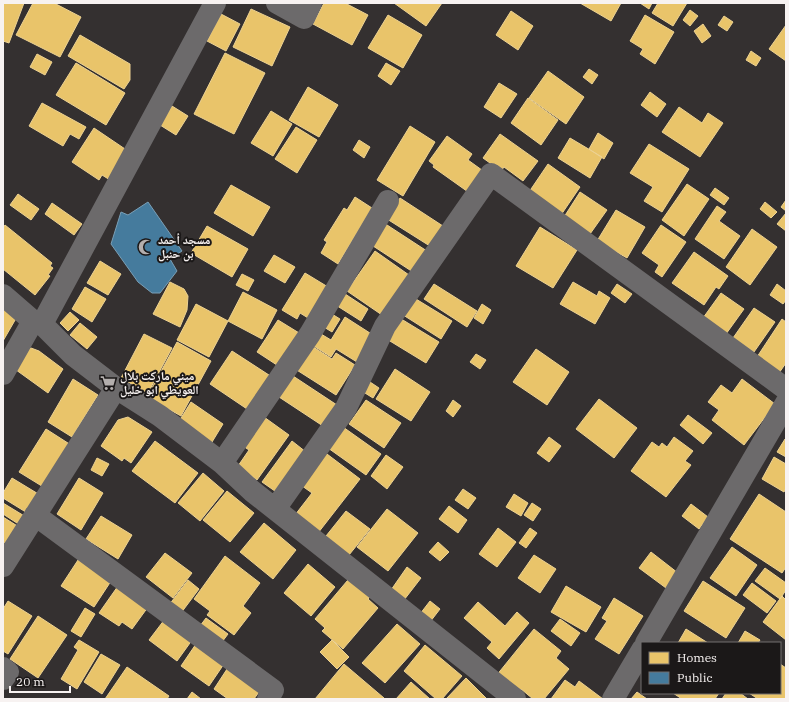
<svg xmlns="http://www.w3.org/2000/svg" width="789" height="702" viewBox="0 0 789 702" font-family="'IBM Plex Serif','Noto Naskh Arabic',serif">
<style>
.homes{fill:#e9c46a;stroke:#edd292}
.public{fill:#457b9d;stroke:#7a9fb6}
.lines{fill:none;stroke-linecap:round;stroke-linejoin:round}
.minor{stroke:#6c6a6b;stroke-width:22}
.labels{text-anchor:middle;stroke-width:4;stroke-linejoin:round;paint-order:stroke}
.poi-label{font-size:12px;font-weight:bold;fill:#f7f2f1;stroke:#1b1818;text-anchor:start}
</style>
<rect width="100%" height="100%" fill="#343030"/>
<!-- homes -->
<path class="homes" d="M3,3H24L9,43L3,41Z
M33,3H54L81,17L60,57L16,35Z
M324,3H345L368,15L352,45L313,24Z
M394,3H442L426,26Z
M580,3H621L611,21Z
M640,3H652L649,9Z
M658,3H687L673,26L652,13Z
M251,9L290,27L272,66L233,47Z
M690,10L698,16L690,26L683,20Z
M511,11L533,26L518,50L496,35Z
M221,14L240,24L226,51L207,41Z
M388,15L422,35L403,68L368,48Z
M645,15L674,32L655,64L640,54L643,49L630,41Z
M724,16L733,22L727,31L718,25Z
M703,24L711,36L702,43L694,31Z
M786,25V61L769,49Z
M80,35L130,64V80L124,89L68,56Z
M751,51L761,58L756,66L746,60Z
M225,53L265,73L234,134L194,114Z
M37,54L52,62L45,75L30,67Z
M76,63L125,93L106,125L56,95Z
M386,63L400,71L391,85L378,76Z
M589,69L598,75L592,84L583,77Z
M548,71L584,97L566,124L529,98Z
M499,83L517,94L501,118L484,107Z
M308,87L338,105L319,137L289,120Z
M650,92L666,104L657,117L641,105Z
M528,98L558,120L541,145L511,123Z
M42,103L86,127L79,139L70,134L63,146L29,126Z
M172,106L188,116L176,135L160,125Z
M679,107L702,123L708,113L723,123L700,157L662,132Z
M271,111L292,124L273,156L251,143Z
M410,126L435,142L403,196L377,180Z
M296,127L317,140L297,173L275,159Z
M94,128L128,151L110,180L102,175L99,180L72,162Z
M598,133L613,143L604,159L589,149Z
M500,134L538,161L523,181L504,167L501,171L483,158Z
M447,136L472,154L468,160L486,173L471,194L433,167L434,165L429,161Z
M570,138L602,157L590,178L558,158Z
M359,140L370,147L364,158L353,150Z
M649,144L689,169L662,212L644,201L653,187L630,173Z
M548,164L580,187L561,215L529,192Z
M687,184L709,199L684,236L662,220Z
M231,185L270,207L253,236L214,213Z
M715,188L729,198L724,205L710,195Z
M580,192L607,210L590,234L564,217Z
M18,194L39,209L31,220L10,205Z
M355,197L372,208L338,264L321,253L327,242L324,240L344,208L347,210Z
M400,198L446,228L433,248L387,219Z
M786,200V211L781,207Z
M765,202L777,212L771,218L760,209Z
M52,203L82,224L74,235L45,214Z
M717,206L726,212L719,221L740,236L724,259L695,239Z
M616,210L645,227L627,258L597,241Z
M786,213V231L777,224Z
M384,223L430,253L416,274L370,244Z
M5,225L52,263L50,266L53,268L48,275L50,276L35,295L3,269V228Z
M661,225L686,242L662,277L655,272L659,265L642,253Z
M207,226L248,249L232,277L191,253Z
M540,227L577,250L553,288L516,266Z
M752,229L777,247L750,285L726,267Z
M375,251L409,275L382,315L347,291Z
M694,252L728,276L719,289L716,287L704,305L672,283Z
M274,255L295,267L285,283L264,271Z
M100,261L121,274L108,295L87,283Z
M305,273L333,290L313,321L300,313L297,319L282,310Z
M242,274L254,280L248,291L236,285Z
M170,282L184,289L188,296L187,310L180,327L153,314Z
M573,282L597,296L599,291L610,298L595,324L560,304Z
M434,284L477,311L467,327L424,299Z
M617,284L632,294L625,303L611,293Z
M777,284L786,291V300L783,304L770,295Z
M85,287L106,299L92,322L72,309Z
M339,290L368,309L361,321L331,302Z
M243,292L277,310L262,339L228,321Z
M721,293L744,309L726,334L703,318Z
M411,296L452,321L441,339L400,313Z
M3,300L18,315L3,341Z
M196,304L228,321L209,357L177,340Z
M482,304L491,310L483,324L474,318Z
M754,308L775,322L754,352L733,338Z
M327,311L340,319L332,332L319,324Z
M70,312L79,320L68,331L60,323Z
M345,317L373,335L357,362L336,349L331,357L309,343L316,331L331,340Z
M398,317L439,342L426,363L385,338Z
M782,319L786,322V363L779,373L757,357Z
M278,320L304,336L283,369L257,352Z
M80,323L97,337L87,349L70,335Z
M144,334L172,348L148,393L121,378Z
M177,342L211,361L181,416L147,397Z
M307,343L332,359L336,353L355,365L336,395L292,367Z
M31,348L39,351L63,369L48,393L12,367L21,351Z
M536,349L569,372L547,405L513,382Z
M232,351L272,377L250,411L210,384Z
M476,354L486,360L480,369L470,362Z
M395,369L430,392L411,421L376,399Z
M293,376L340,407L326,428L279,397Z
M364,378L379,388L373,398L357,388Z
M73,379L98,395L72,437L48,422Z
M742,379L775,404L744,445L712,420L719,410L708,402L721,385L732,393Z
M599,399L637,428L614,458L576,429Z
M366,400L401,423L384,448L349,424Z
M453,400L461,406L453,417L446,411Z
M191,402L223,424L209,447L176,426Z
M688,415L712,433L703,444L680,425Z
M128,417L152,432L131,463L124,458L122,461L101,446L118,420Z
M264,417L289,435L257,480L238,466L249,450L243,446Z
M343,427L381,454L366,475L328,448Z
M46,429L71,445L45,488L19,472Z
M549,437L561,446L549,462L537,453Z
M674,437L693,451L685,461L691,465L666,497L631,471L652,442L659,447L662,443L667,447Z
M785,439L786,440V457L777,452Z
M155,441L198,473L175,503L132,471Z
M292,441L311,456L282,496L262,482Z
M323,451L360,479L318,533L295,515L312,493L298,483Z
M386,455L403,467L387,489L371,476Z
M774,457L786,464V488L784,492L762,479Z
M97,458L109,464L102,476L91,470Z
M203,473L224,491L200,521L178,503Z
M12,478L40,495L29,514L3,498V493Z
M79,478L103,493L81,530L57,514Z
M463,489L476,498L468,509L455,500Z
M227,491L254,513L230,542L203,520Z
M514,494L528,503L521,516L506,507Z
M759,494L786,512V567L782,573L730,539Z
M3,503L26,517L20,525L3,514Z
M532,503L541,509L533,521L524,515Z
M691,504L708,517L699,529L682,516Z
M449,506L467,520L458,533L439,519Z
M387,509L418,533L388,571L357,547Z
M346,511L370,529L349,555L326,536Z
M101,516L132,535L118,559L86,539Z
M3,517L19,527L8,545L3,542Z
M264,523L296,550L273,579L240,552Z
M498,528L516,542L497,567L479,554Z
M530,528L537,533L526,548L519,543Z
M438,542L449,552L440,561L429,552Z
M732,547L757,565L736,596L710,578Z
M651,552L678,573L666,588L639,568Z
M165,553L192,573L173,598L146,577Z
M534,555L556,569L540,593L518,578Z
M225,556L260,583L243,606L251,613L234,635L207,615L210,611L194,599Z
M80,557L113,578L94,607L61,586Z
M308,564L335,587L311,616L284,593Z
M407,567L421,578L404,600L391,590Z
M765,568L786,583V590L780,599L755,581Z
M353,574L374,592L368,599L378,608L343,649L322,631L325,628L315,619Z
M188,580L199,589L181,613L169,605Z
M703,581L745,608L726,638L684,611Z
M752,583L776,601L767,613L743,595Z
M118,586L148,607L132,629L122,622L119,626L99,613Z
M566,586L601,607L586,632L551,612Z
M782,596L786,600V640L763,622Z
M614,598L643,616L619,654L595,639L607,621L602,618Z
M8,601L32,616L8,654L3,651V609Z
M430,601L440,609L430,622L420,614Z
M478,602L505,626L517,612L529,623L499,659L487,648L492,642L464,618Z
M85,608L95,614L81,637L71,631Z
M168,615L195,636L177,661L149,640Z
M38,616L67,635L38,678L10,659Z
M206,618L228,634L222,642L200,626Z
M560,619L580,633L571,646L551,631Z
M397,624L420,644L385,683L362,663Z
M534,629L561,651L556,658L569,669L544,699H533L521,689L517,693L496,676Z
M686,629L708,643H678Z
M745,631L760,640L758,643H738Z
M79,640L99,652L77,689L61,679L78,650L74,647Z
M332,640L349,657L337,669L320,652Z
M198,641L226,661L209,686L181,666Z
M425,645L462,676L442,699H436L404,671Z
M101,654L120,665L102,694L84,682Z
M344,664L384,698L383,699H315Z
M780,664L786,668V699H758L749,693H780Z
M229,666L261,689L254,699H228L214,689Z
M127,667L169,696L167,699H105Z
M466,678L487,699H446Z
M565,680L575,687L579,681L603,699H551Z
M411,682L430,699H396Z
M192,692L201,699H187Z
M637,692L647,699H631Z
M673,693H719L715,699H682Z
M726,693H740L748,699H722Z"/>
<!-- public -->
<path class="public" d="M148,202L182,251L170,259L177,271L160,293H152L138,282L111,244L121,212L128,215Z"/>
<g class="lines">
<!-- minor -->
<path class="minor" d="M277,3L304,18L311,3
M3,295L33,321L3,374
M33,321L42,324L73,355L116,388L160,416L222,463L252,491L515,699
M42,324L215,3
M222,463L310,334L388,201
M275,509L346,408L385,326L491,174L786,389
M35,515L273,690L268,699
M3,566L116,388
M646,643L786,403
M3,668L8,672L3,679
M613,699L642,650"/>
</g>
<!-- icons -->
<defs>
<symbol id="mosque-bare" viewBox="-9 -9 18 18"><path d="M3.5-4.9A6 6 0 1 0 3.5 4.9A5 5 0 1 1 3.5-4.9Z" fill="#b3aead" stroke="#1b1818" stroke-width="2.5" paint-order="stroke"/></symbol>
<symbol id="supermarket-bare" viewBox="-9 -9 18 18"><path d="M-6-5.5h2.5l.6 2H6L4.5 2H-2.5L-4.4-4H-6ZM-1.5 3.2a1.3 1.3 0 1 0 .1 0ZM3 3.2a1.3 1.3 0 1 0 .1 0Z" fill="#b3aead" stroke="#1b1818" stroke-width="2.5" paint-order="stroke"/></symbol>
</defs>
<g fill-rule="evenodd">
<use href="#mosque-bare" x="135" y="236" width="22" height="22"/>
<use href="#supermarket-bare" x="97" y="372" width="22" height="22"/>
</g>
<g class="labels">
<!-- poi labels -->
<g class="poi-label">
<text x="158" y="244">مسجد أحمد<tspan x="158" dy="14">بن حنبل</tspan></text>
<text x="120" y="380">ميني ماركت بلال<tspan x="120" dy="14">العويطي ابو خليل</tspan></text>
</g>
</g>
<!-- border -->
<rect width="789" height="702" fill="none" stroke="#f7f2f1" stroke-width="8"/>
<!-- legend -->
<rect x="641" y="642" width="140" height="52" fill="#1b1818" stroke="#736f6f"/>
<rect x="649" y="652" width="20" height="12" fill="#e9c46a" stroke="#736f6f"/>
<text x="677" y="662" font-size="12" fill="#f7f2f1">Homes</text>
<rect x="649" y="672" width="20" height="12" fill="#457b9d" stroke="#736f6f"/>
<text x="677" y="682" font-size="12" fill="#f7f2f1">Public</text>
<!-- scale -->
<path d="M10 686v6h60v-6" fill="none" stroke="#f7f2f1" stroke-width="2"/>
<text x="16" y="686" font-size="12" fill="#f7f2f1" stroke="#1b1818" stroke-width="3" paint-order="stroke">20 m</text>
</svg>
